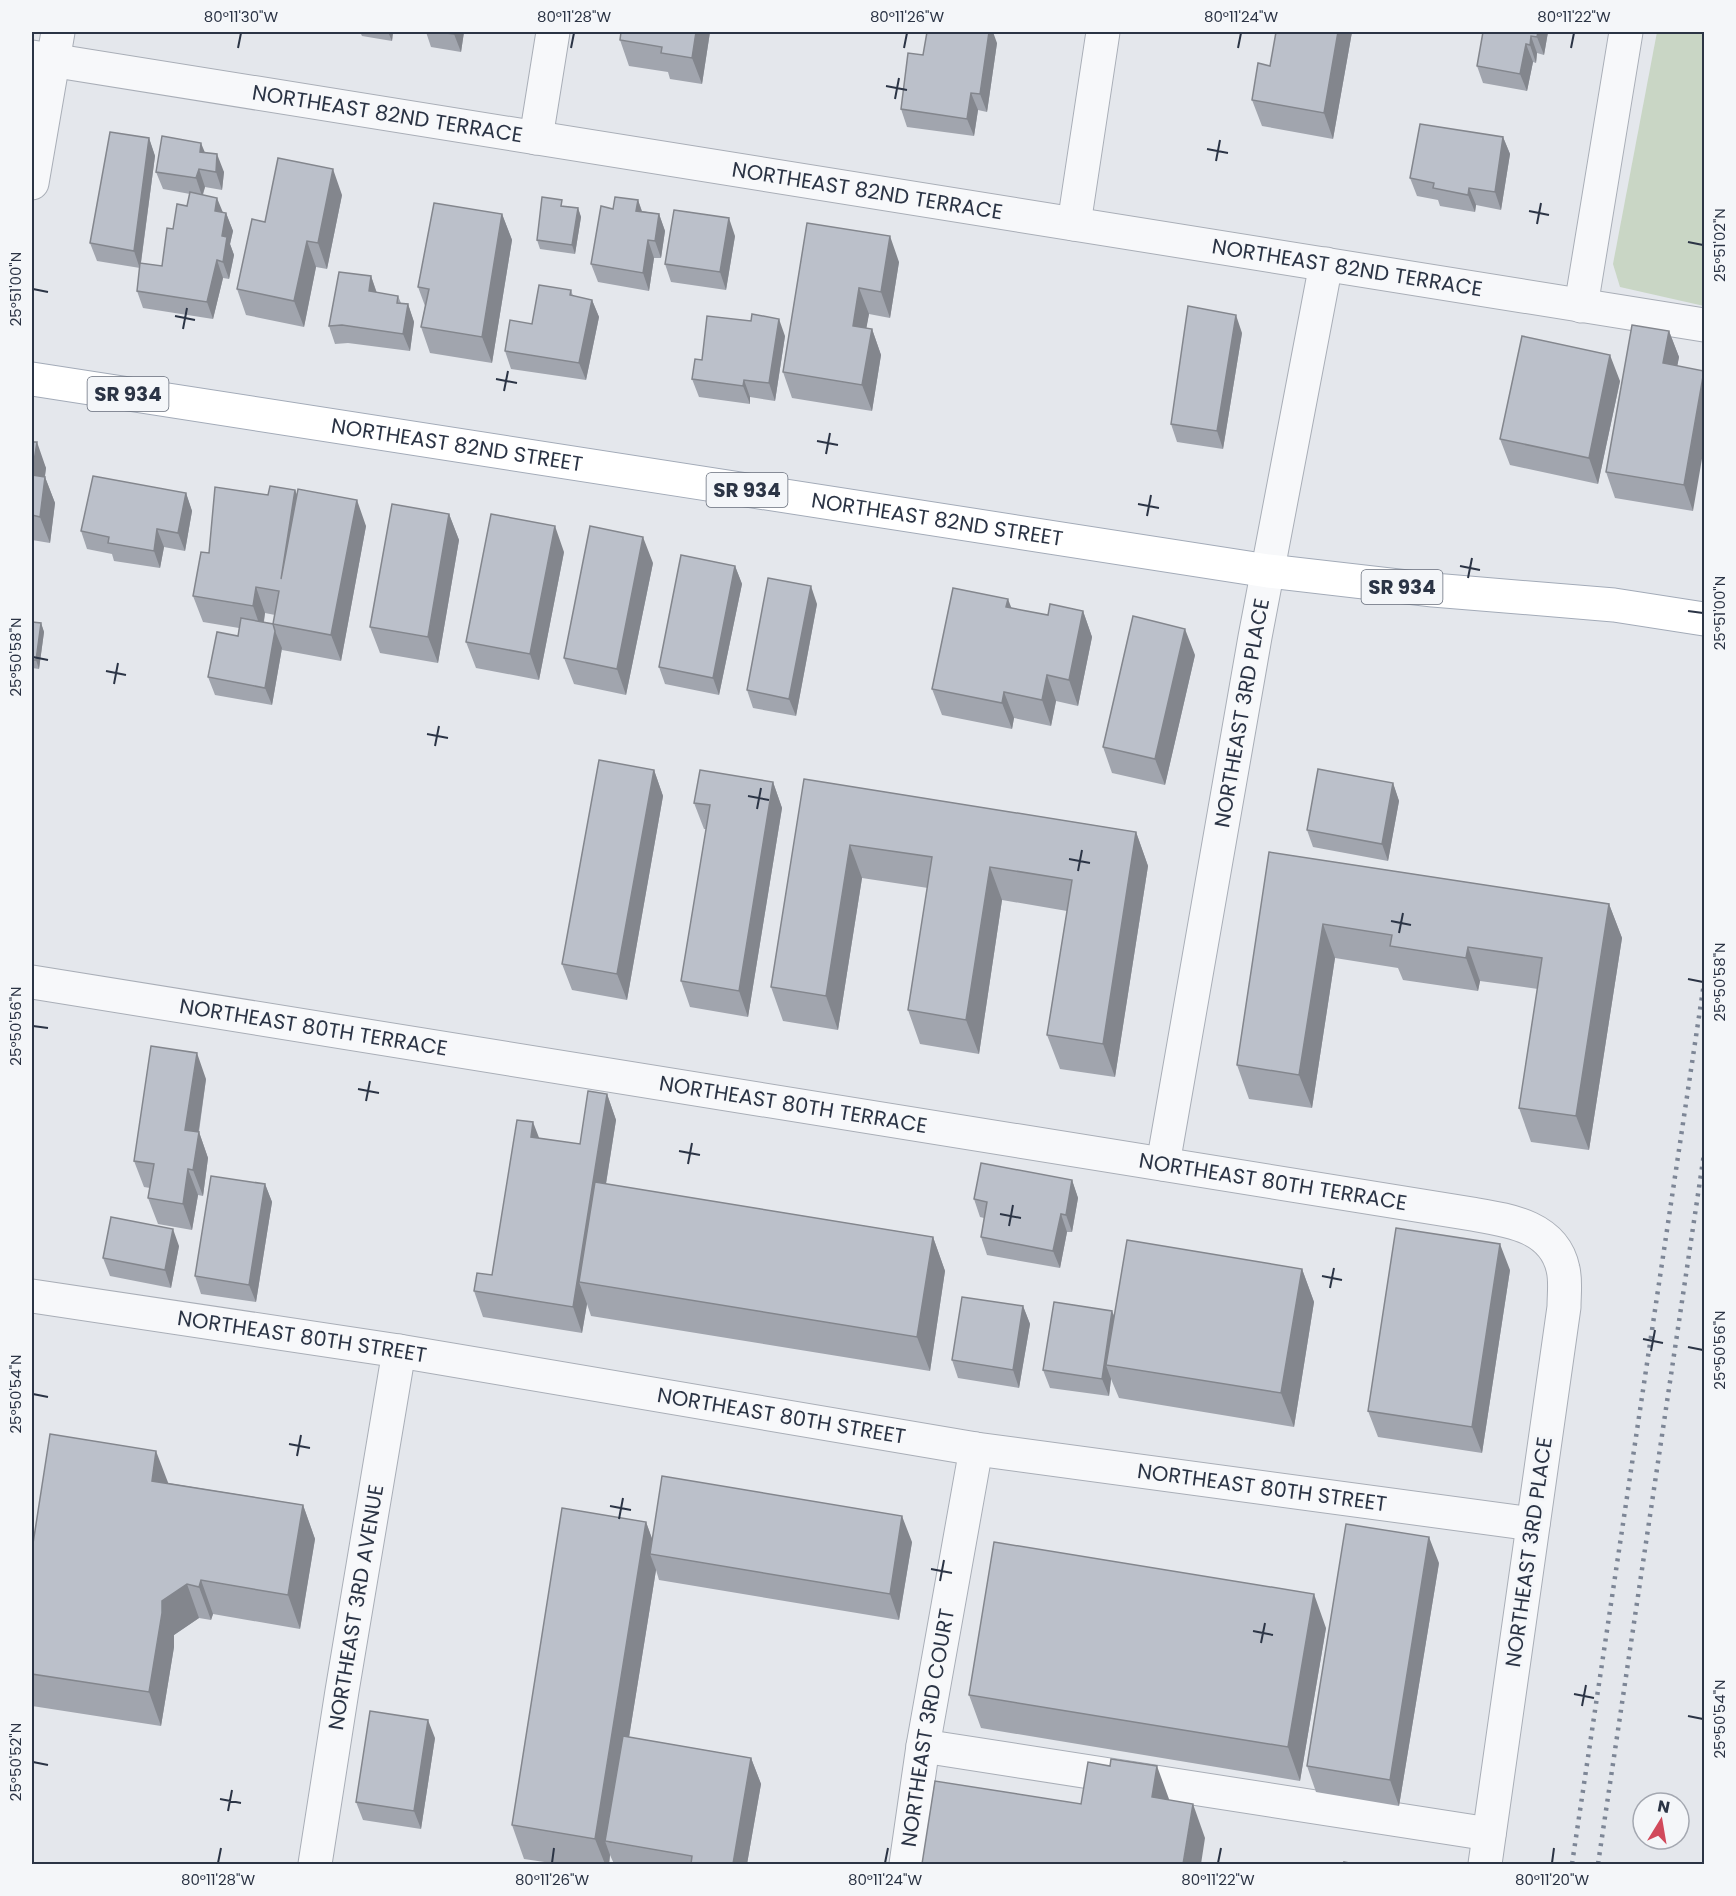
<svg xmlns="http://www.w3.org/2000/svg" width="1736" height="1896" viewBox="0 0 1736 1896" font-family="Poppins,sans-serif">
<style>
.green{fill:#c9d6c5}
.lines{fill:none;stroke-linecap:round;stroke-linejoin:round}
.minor-casing{stroke:#a9aeb7;stroke-width:35}
.primary-casing{stroke:#a3abb8;stroke-width:35}
.minor{stroke:#f7f8fa;stroke-width:33}
.primary{stroke:#fff;stroke-width:33}
.rail{stroke:#7d8696;stroke-width:4.5;stroke-dasharray:3 6;stroke-linecap:butt}
.wall{fill:#a1a5ae;fill-rule:evenodd}
.shaded-wall{fill:#83868d}
.building{fill:#bbc0ca;stroke:#83868d;stroke-width:1.5}
.ticks{fill:none;stroke:#2b3445;stroke-width:2}
.labels{text-anchor:middle;stroke-width:6;stroke-linejoin:round;paint-order:stroke}
.shield{fill:#f4f6f9;stroke:#676e7b;stroke-width:1.5}
.shield-label{font-size:20px;font-weight:bold;fill:#2b3445}
.street-label{font-size:21px;fill:#2b3445;stroke:#f4f6f9}
.neatline{fill:none;stroke:#2b3445;stroke-width:2}
.ticks-label{font-size:15px;text-anchor:middle;fill:#2b3445}
</style>
<rect width="100%" height="100%" fill="#e4e7ec"/>
<!-- green -->
<path class="green" d="M1657,32H1704V306L1620,287L1613,264Z"/>
<g class="lines">
<defs>
<g id="minor">
<path id="s1" d="M32,57L1704,325"/>
<path d="M536,138L553,32"/>
<path d="M32,183L58,32"/>
<path d="M1074,224L1103,32"/>
<path d="M1581,306L1626,32"/>
<path id="s2" d="M32,982L1472,1214C1508,1220 1554,1226 1563,1269C1566,1281 1564,1294 1564,1307L1485,1864"/>
<path id="s3" d="M1163,1164L1255,637L1326,264"/>
<path id="s4" d="M32,1296L399,1351L976,1449L1533,1524"/>
<path d="M923,1746L1489,1834"/>
<path id="s5" d="M315,1864L342,1691L399,1351"/>
<path id="s6" d="M906,1864L923,1746L976,1449"/>
</g>
<g id="primary">
<path id="s7" d="M32,379L1268,571L1433,590L1614,605L1704,619"/>
</g>
</defs>
<!-- minor casing -->
<use href="#minor" class="minor-casing"/>
<!-- primary casing -->
<use href="#primary" class="primary-casing"/>
<!-- minor -->
<use href="#minor" class="minor"/>
<!-- primary -->
<use href="#primary" class="primary"/>
<!-- rail -->
<path class="rail" d="M1572,1864L1704,983
M1598,1864L1704,1154"/>
</g>
<!-- wall -->
<path class="wall" d="M360,32H393L392,41L362,36Z
M426,32H464L461,52L431,47Z
M621,32H710L702,84L670,79L668,72L629,66L620,40Z
M1276,32H1352L1333,139L1262,126L1252,100L1270,66Z
M1483,32H1548L1544,55L1537,53L1536,63L1533,62L1527,91L1483,83L1477,66Z
M997,43L987,112L978,110L974,136L907,127L901,109L923,55Z
M1503,137L1510,154L1501,210L1476,205L1475,212L1440,206L1438,200L1417,196L1410,178Z
M149,138L155,156L141,263L162,266L173,229L187,206L190,194L163,189L156,172L205,153L224,172L222,190L205,187L203,195L223,213H226L233,231L230,244L234,255L229,279L223,278L213,319L143,308L137,291L140,268L97,261L90,243Z
M342,195L327,269L316,267L304,327L246,315L237,289L265,222Z
M638,200L642,211L659,214L665,231L661,258H654L649,291L598,282L591,264L613,209Z
M564,206L578,208L581,217L575,254L540,249L537,240Z
M502,214L512,240L492,363L430,353L421,327L425,306L418,287Z
M807,223L899,262L890,318L869,314L866,328L872,329L881,355L872,411L792,398L783,372Z
M735,236L726,290L671,282L665,264Z
M371,276L377,293L398,296L401,303L408,304L414,322L410,351L348,343L335,344L329,326Z
M571,290L573,296L592,300L599,317L586,380L511,369L505,351L532,324Z
M1669,331L1679,357L1677,366L1693,511L1615,498L1606,472Z
M1242,333L1223,449L1177,442L1171,424Z
M785,336L775,401L750,397V404L699,397L692,379L702,360Z
M1620,381L1598,484L1510,465L1500,439Z
M32,442L46,468L45,477L55,503L50,543L32,540Z
M295,490L297,495L366,526L341,661L282,650V648L272,705L215,695L208,677L238,636L239,628L203,622L193,596L209,553L268,495ZM265,613L275,615L273,624L264,622Z
M186,493L192,511L185,551L164,547L160,568L114,561L112,554L87,549L81,531Z
M449,514L459,540L438,663L380,653L370,627Z
M564,552L539,680L476,668L466,642Z
M653,563L626,695L574,684L564,658Z
M735,566L742,584L719,695L665,684L659,667Z
M817,604L796,716L753,708L747,690Z
M1011,608L1048,615L1083,611L1092,637L1078,706L1056,701L1051,726L1014,718L1012,729L942,715L932,689Z
M32,622L41,623L44,632L39,669L32,668Z
M1195,655L1165,785L1112,773L1103,747Z
M654,770L663,796L627,1000L572,990L562,964Z
M804,779L1136,832L1148,866L1115,1077L1060,1069L1047,1035L1067,911L1002,900L979,1054L920,1044L908,1010L928,888L862,878L838,1030L783,1021L771,987Z
M773,782L782,808L748,1017L690,1007L681,981L706,829H704L694,803Z
M1393,783L1399,801L1388,861L1313,847L1307,830Z
M1269,852L1609,904L1622,938L1589,1150L1531,1142L1519,1108L1538,989L1480,981L1478,991L1403,980L1398,968L1335,958L1312,1108L1249,1099L1237,1065Z
M206,1079L199,1132L208,1158L203,1196L198,1195L192,1230L158,1224L148,1198L150,1188L144,1187L134,1161Z
M607,1094L616,1120L606,1184L933,1237L945,1271L930,1371L591,1316L587,1304L582,1333L483,1317L474,1291L492,1275L539,1138L580,1144Z
M1072,1180L1078,1198L1072,1232H1067L1060,1268L987,1255L981,1237L984,1218L980,1217L974,1199Z
M265,1184L272,1202L256,1302L201,1294L195,1276Z
M179,1246L171,1288L110,1276L103,1258Z
M1302,1269L1314,1302L1294,1427L1119,1398L1111,1379L1109,1396L1050,1388L1043,1370L1112,1311L1114,1316Z
M1510,1270L1482,1453L1378,1437L1368,1411Z
M1023,1306L1030,1324L1019,1388L958,1378L952,1360Z
M168,1483L303,1505L315,1539L300,1629L213,1614L211,1620L199,1618L174,1635V1647L161,1726L32,1706V1550Z
M646,1522L652,1539L912,1542L899,1620L659,1580L656,1570L629,1737L751,1758L761,1784L747,1864H614L610,1855L609,1864H558L524,1859L512,1825Z
M1439,1563L1399,1806L1316,1792L1307,1766Z
M1326,1628L1300,1781L981,1728L969,1695Z
M435,1738L421,1829L363,1820L356,1802Z"/>
<!-- shaded-wall -->
<path class="shaded-wall" d="M388,32H393L392,41Z
M455,32H464L461,52L454,34Z
M696,32H710L702,84L692,58Z
M989,32H993L997,43L987,112L980,94Z
M1338,32H1352L1333,139L1324,113Z
M1538,32H1548L1544,55L1537,37Z
M1531,36L1537,53L1536,63L1530,45Z
M1526,44L1533,62L1527,91L1520,74Z
M971,93L978,110L974,136L967,119Z
M1503,137L1510,154L1501,210L1495,192Z
M149,138L155,156L140,269L134,251Z
M201,143L208,160L200,152Z
M217,154L224,172L222,190L216,172Z
M199,169L205,187L202,196L196,178Z
M333,169L342,195L327,269L318,243Z
M1469,188L1476,205L1475,212L1468,195Z
M217,198L224,215L215,211Z
M638,200L644,218L636,211Z
M578,208L581,217L575,254L572,245Z
M226,213L233,231L230,244L234,255L229,279L223,262L222,236Z
M502,214L512,240L492,363L482,337Z
M659,214L665,231L661,258L655,241Z
M729,218L735,236L726,290L720,272Z
M890,236L899,262L890,318L881,292Z
M648,240L654,258L649,291L643,273Z
M307,241L316,267L304,327L294,301Z
M217,260L223,278L213,319L207,302Z
M371,276L377,294L369,291Z
M859,288L869,314L862,352L853,326Z
M592,300L599,317L586,380L579,363Z
M408,304L414,322L410,351L403,334Z
M1236,315L1242,333L1223,449L1217,431Z
M779,319L785,336L775,401L769,383Z
M872,329L881,355L872,411L862,385Z
M1669,331L1679,357L1673,389L1663,363Z
M1610,355L1620,381L1598,484L1589,458Z
M1704,371V447L1693,511L1684,485Z
M744,380L750,397V404L743,386Z
M37,442L46,468L41,501L32,476Z
M45,477L55,503L50,543L40,517Z
M295,490L304,516L281,579Z
M186,493L192,511L185,551L178,533Z
M357,500L366,526L341,661L331,635Z
M449,514L459,540L438,663L428,637Z
M555,526L564,552L539,680L530,654Z
M157,529L164,547L160,568L154,551Z
M643,537L653,563L626,695L617,669Z
M735,566L742,584L719,695L713,678Z
M811,586L817,604L796,716L789,699Z
M256,587L265,613L262,632L253,606Z
M1008,599L1018,625L1006,607Z
M1083,611L1092,637L1078,706L1069,680Z
M41,623L44,632L39,669L36,660Z
M1185,629L1195,655L1165,785L1155,759Z
M275,631L282,648L272,705L265,688Z
M1047,675L1056,701L1051,726L1042,700Z
M1004,692L1014,718L1012,729L1002,703Z
M654,770L663,796L627,1000L617,974Z
M773,782L782,808L748,1017L739,991Z
M1393,783L1399,801L1388,861L1382,844Z
M1136,832L1148,866L1115,1077L1103,1044Z
M850,845L862,878L838,1030L826,996Z
M990,867L1002,900L979,1054L966,1020Z
M1609,904L1622,938L1589,1150L1576,1116Z
M1323,924L1335,958L1312,1108L1299,1075Z
M1468,947L1480,981L1478,991L1466,958Z
M197,1053L206,1079L195,1156L185,1130Z
M607,1094L616,1120L590,1284L579,1282L587,1304L582,1333L573,1307Z
M533,1122L543,1148L531,1137Z
M199,1132L208,1158L203,1196L193,1170Z
M188,1169L198,1195L192,1230L183,1204Z
M1072,1180L1078,1198L1072,1232L1066,1215Z
M265,1184L272,1202L256,1302L249,1285Z
M1061,1214L1067,1232L1060,1268L1053,1251Z
M173,1229L179,1246L171,1288L165,1270Z
M933,1237L945,1271L930,1371L917,1337Z
M1500,1244L1510,1270L1482,1453L1472,1427Z
M1302,1269L1314,1302L1294,1427L1281,1393Z
M1023,1306L1030,1324L1019,1388L1013,1370Z
M1112,1311L1119,1329L1106,1365L1111,1379L1109,1396L1102,1379Z
M156,1451L169,1485L152,1481Z
M303,1505L315,1539L300,1629L288,1595Z
M902,1516L912,1542L899,1620L890,1594Z
M646,1522L658,1555L650,1554L656,1570L612,1843L605,1841L610,1855L609,1864H605L595,1839Z
M1429,1537L1439,1563L1399,1806L1390,1780Z
M201,1580L213,1614L211,1620L199,1587Z
M187,1584L199,1618L174,1635V1647L161,1726L149,1692L162,1601Z
M1314,1594L1326,1628L1300,1781L1288,1747Z
M428,1720L435,1738L421,1829L414,1811Z
M751,1758L761,1784L747,1864H733Z
M1157,1766L1169,1799L1164,1831L1152,1797Z
M1193,1804L1205,1838L1201,1864H1183Z"/>
<!-- building -->
<path class="building" d="M437,32H455L454,34Z
M621,32H696L692,58L661,53L662,47L620,40Z
M927,32H989L980,94L971,93L967,119L901,109L908,53L923,55Z
M1276,32H1338L1324,113L1252,100L1258,63L1270,66Z
M1483,32H1538L1537,37L1531,36L1530,45L1526,44L1520,74L1477,66Z
M1420,124L1503,137L1495,192L1469,188L1468,195L1433,188L1434,183L1410,178Z
M110,132L149,138L134,251L90,243Z
M162,136L201,143L200,152L217,154L216,172L199,169L196,178L156,172Z
M278,158L333,169L318,243L307,241L294,301L237,289L252,219L265,222Z
M190,192L217,198L215,211L226,213L222,236L227,237L223,262L217,260L207,302L137,291L140,263L162,266L167,228L173,229L177,204L187,206Z
M542,197L562,200L561,206L578,208L572,245L537,240Z
M615,197L638,200L636,211L659,214L655,241L648,240L643,273L591,264L601,206L613,209Z
M434,203L502,214L482,337L421,327L429,289L418,287Z
M674,210L729,218L720,272L665,264Z
M807,223L890,236L881,292L859,288L853,326L872,329L862,385L783,372Z
M339,272L371,276L369,291L398,296L397,303L408,304L403,334L342,325L329,326Z
M539,285L571,290L570,295L592,300L579,363L505,351L510,320L532,324Z
M1188,306L1236,315L1217,431L1171,424Z
M752,314L779,319L769,383L744,380L743,386L692,379L695,359L702,360L707,316L751,321Z
M1632,325L1669,331L1663,363L1704,371L1684,485L1606,472Z
M1522,336L1610,355L1589,458L1500,439Z
M32,442H37L32,474Z
M32,475L45,477L40,517L32,515Z
M93,476L186,493L178,533L157,529L154,551L108,543L109,537L81,531Z
M270,486L295,490L281,579L298,489L357,500L331,635L273,624L279,591L256,587L253,606L193,596L201,552L209,553L215,487L268,495Z
M392,504L449,514L428,637L370,627Z
M491,514L555,526L530,654L466,642Z
M590,526L643,537L617,669L564,658Z
M681,555L735,566L713,678L659,667Z
M768,578L811,586L789,699L747,690Z
M953,588L1008,599L1006,607L1048,615L1050,604L1083,611L1069,680L1047,675L1042,700L1004,692L1002,703L932,689Z
M1133,616L1185,629L1155,759L1103,747Z
M241,618L273,624L275,631L265,688L208,677L217,632L238,636Z
M32,622L41,623L36,660H32Z
M599,760L654,770L617,974L562,964Z
M1318,769L1393,783L1382,844L1307,830Z
M700,770L773,782L739,991L681,981L710,805L694,803Z
M804,779L1136,832L1103,1044L1047,1035L1072,880L990,867L966,1020L908,1010L932,857L850,845L826,996L771,987Z
M1269,852L1609,904L1576,1116L1519,1108L1542,958L1468,947L1466,958L1390,946L1392,935L1323,924L1299,1075L1237,1065Z
M151,1046L197,1053L185,1130L199,1132L193,1170L188,1169L183,1204L148,1198L154,1164L134,1161Z
M588,1091L607,1094L573,1307L474,1291L477,1273L492,1275L517,1120L533,1122L531,1137L580,1144Z
M981,1163L1072,1180L1066,1215L1061,1214L1053,1251L981,1237L987,1202L974,1199Z
M211,1176L265,1184L249,1285L195,1276Z
M595,1182L933,1237L917,1337L579,1282Z
M111,1217L173,1229L165,1270L103,1258Z
M1396,1228L1500,1244L1472,1427L1368,1411Z
M1127,1240L1302,1269L1281,1393L1106,1365Z
M962,1297L1023,1306L1013,1370L952,1360Z
M1054,1302L1112,1311L1102,1379L1043,1370Z
M50,1434L156,1451L152,1481L303,1505L288,1595L201,1580L199,1587L187,1584L162,1601V1613L149,1692L32,1674V1550Z
M662,1476L902,1516L890,1594L650,1554Z
M562,1508L646,1522L595,1839L512,1825Z
M1346,1524L1429,1537L1390,1780L1307,1766Z
M994,1542L1314,1594L1288,1747L969,1695Z
M370,1711L428,1720L414,1811L356,1802Z
M623,1736L751,1758L733,1864H691L692,1856L605,1841Z
M1111,1759L1157,1766L1152,1797L1193,1804L1183,1864H922L935,1781L1081,1804L1088,1762L1110,1766Z
M1344,1862L1355,1864H1344Z"/>
<!-- ticks -->
<path class="ticks" d="M238,48L241,33M571,48L574,33M904,48L907,33M1238,48L1241,33M1571,48L1574,33M886,86L907,90M895,99L899,78M1207,149L1228,153M1216,161L1220,140M1529,211L1549,215M1537,224L1541,203M1688,242L1703,245M33,289L48,292M175,316L195,320M183,329L187,308M496,379L517,383M504,391L508,371M817,441L838,445M826,454L830,433M1138,504L1159,508M1147,516L1151,495M1460,566L1480,570M1468,578L1472,558M1688,611L1703,613M33,657L48,660M106,671L126,675M114,684L118,663M427,734L448,738M435,746L439,726M748,796L769,800M757,809L761,788M1069,859L1090,863M1078,871L1082,850M1391,921L1411,925M1399,933L1403,913M1688,979L1703,982M33,1026L48,1028M358,1089L379,1093M366,1101L370,1081M679,1151L700,1155M688,1164L692,1143M1000,1214L1021,1218M1009,1226L1013,1205M1322,1276L1342,1280M1330,1288L1334,1268M1643,1339L1663,1343M1688,1347L1703,1350M1651,1351L1655,1330M33,1394L48,1397M289,1444L310,1448M297,1456L301,1435M610,1506L631,1510M619,1519L623,1498M931,1569L952,1573M940,1581L944,1560M1253,1631L1273,1635M1261,1643L1265,1623M1574,1694L1594,1698M1582,1706L1586,1685M1688,1716L1703,1719M33,1762L48,1765M220,1799L241,1803M228,1811L232,1790M218,1863L221,1848M552,1863L554,1848M885,1863L888,1848M1218,1863L1221,1848M1552,1863L1554,1848"/>
<g class="labels">
<!-- shield labels -->
<g class="shield">
<rect x="87.5" y="377" width="81" height="34" rx="4.5"/>
<rect x="706.5" y="473" width="81" height="34" rx="4.5"/>
<rect x="1361.5" y="570" width="81" height="34" rx="4.5"/>
</g>
<g class="shield-label">
<text x="128" y="401">SR 934</text>
<text x="747" y="497">SR 934</text>
<text x="1402" y="594">SR 934</text>
</g>
<!-- street labels -->
<g class="street-label">
<text dy="7" stroke="none"><textPath href="#s1" startOffset="360">NORTHEAST 82ND TERRACE</textPath></text>
<text dy="7" stroke="none"><textPath href="#s1" startOffset="846">NORTHEAST 82ND TERRACE</textPath></text>
<text dy="7" stroke="none"><textPath href="#s1" startOffset="1332">NORTHEAST 82ND TERRACE</textPath></text>
<text dy="7" stroke="none"><textPath href="#s7" startOffset="430">NORTHEAST 82ND STREET</textPath></text>
<text dy="7" stroke="none"><textPath href="#s7" startOffset="916">NORTHEAST 82ND STREET</textPath></text>
<text dy="7" stroke="none"><textPath href="#s3" startOffset="458">NORTHEAST 3RD PLACE</textPath></text>
<text dy="7" stroke="none"><textPath href="#s2" startOffset="285">NORTHEAST 80TH TERRACE</textPath></text>
<text dy="7" stroke="none"><textPath href="#s2" startOffset="771">NORTHEAST 80TH TERRACE</textPath></text>
<text dy="7" stroke="none"><textPath href="#s2" startOffset="1257">NORTHEAST 80TH TERRACE</textPath></text>
<text dy="7" stroke="none"><textPath href="#s4" startOffset="273">NORTHEAST 80TH STREET</textPath></text>
<text dy="7" stroke="none"><textPath href="#s4" startOffset="759">NORTHEAST 80TH STREET</textPath></text>
<text dy="7" stroke="none"><textPath href="#s4" startOffset="1245">NORTHEAST 80TH STREET</textPath></text>
<text transform="translate(1529 1552) rotate(-82)" y="7">NORTHEAST 3RD PLACE</text>
<text dy="7" stroke="none"><textPath href="#s5" startOffset="260">NORTHEAST 3RD AVENUE</textPath></text>
<text dy="7" stroke="none"><textPath href="#s6" startOffset="138">NORTHEAST 3RD COURT</textPath></text>
</g>
</g>
<!-- border -->
<rect width="1736" height="1896" fill="none" stroke="#f4f6f9" stroke-width="66"/>
<!-- north arrow -->
<g transform="translate(1661 1821) rotate(11)"><circle r="28" fill="#f4f6f9" stroke="#a4a8b1" stroke-width="1.5"/>
<path d="M0-4.5L10 22L0 15L-10 22Z" fill="#d1495b"/>
<text y="-9" font-size="16" font-weight="bold" text-anchor="middle" fill="#2b3445">N</text>
</g>
<rect x="33" y="33" width="1670" height="1830" class="neatline"/>
<g class="ticks-label">
<text x="241" y="22">80°11'30"W</text>
<text x="574" y="22">80°11'28"W</text>
<text x="907" y="22">80°11'26"W</text>
<text x="1241" y="22">80°11'24"W</text>
<text x="1574" y="22">80°11'22"W</text>
<text transform="translate(1720 245) rotate(-90)" y="5">25°51'02"N</text>
<text transform="translate(16 289) rotate(-90)" y="5">25°51'00"N</text>
<text transform="translate(1720 613) rotate(-90)" y="5">25°51'00"N</text>
<text transform="translate(16 657) rotate(-90)" y="5">25°50'58"N</text>
<text transform="translate(1720 982) rotate(-90)" y="5">25°50'58"N</text>
<text transform="translate(16 1026) rotate(-90)" y="5">25°50'56"N</text>
<text transform="translate(1720 1350) rotate(-90)" y="5">25°50'56"N</text>
<text transform="translate(16 1394) rotate(-90)" y="5">25°50'54"N</text>
<text transform="translate(1720 1719) rotate(-90)" y="5">25°50'54"N</text>
<text transform="translate(16 1762) rotate(-90)" y="5">25°50'52"N</text>
<text x="218" y="1885">80°11'28"W</text>
<text x="552" y="1885">80°11'26"W</text>
<text x="885" y="1885">80°11'24"W</text>
<text x="1218" y="1885">80°11'22"W</text>
<text x="1552" y="1885">80°11'20"W</text>
</g>
</svg>
